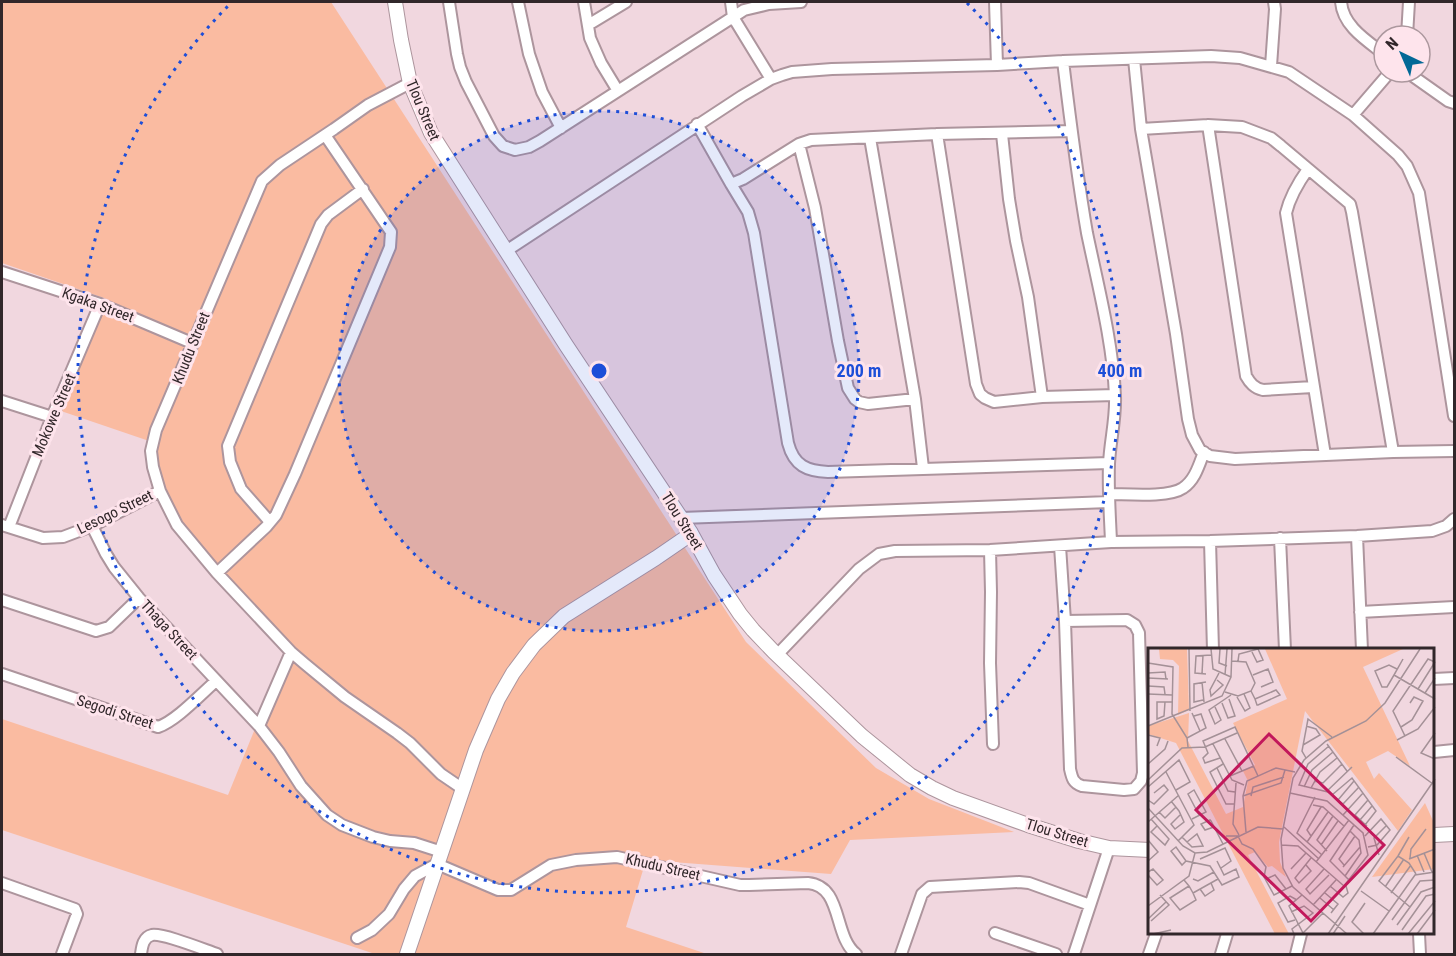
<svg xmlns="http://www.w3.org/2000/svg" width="1456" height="956" viewBox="0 0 1456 956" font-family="'Roboto Condensed',sans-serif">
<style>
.green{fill:#fabba1}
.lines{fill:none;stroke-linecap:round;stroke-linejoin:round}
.street-casing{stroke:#ad959d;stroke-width:14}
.secondary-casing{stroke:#ad959d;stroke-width:16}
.street{stroke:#fff;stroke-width:10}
.secondary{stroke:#fff;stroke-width:14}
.ring{fill:none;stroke:#1d4ed8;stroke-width:3;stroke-dasharray:3 6}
.labels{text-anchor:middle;stroke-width:6;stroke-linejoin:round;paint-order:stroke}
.street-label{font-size:15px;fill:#31272a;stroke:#fee4ec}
.inset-road{fill:none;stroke:#a49197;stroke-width:1.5}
.view{fill:#c2185b;fill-opacity:0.15;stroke:#c2185b;stroke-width:3}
.inset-edge{fill:none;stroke:#31272a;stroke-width:3}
.centre{fill:#1d4ed8;stroke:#fee4ec;stroke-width:3}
.ring-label{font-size:18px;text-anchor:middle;font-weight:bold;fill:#1d4ed8;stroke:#fee4ec;stroke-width:6;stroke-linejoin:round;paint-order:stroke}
</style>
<rect width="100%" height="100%" fill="#f1d7df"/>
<!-- green -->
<path class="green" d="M2,2H331L746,642L876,768L929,799L1014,832L850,840L831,874L646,860L626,927L707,954H375L2,830V719L228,795L289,645L186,537L159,493L155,443L61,411L104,298L2,263Z"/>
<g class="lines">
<defs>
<path id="street" d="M449,2L457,54L460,67L466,82L494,136L503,146L515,150L529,147L540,141L744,10L769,4L801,2
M518,2L529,54L542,92L561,128
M584,2L590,38L601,63L618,91
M731,2L733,17L771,79
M995,2L997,65
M1341,2C1343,26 1366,40 1384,54
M588,25L626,2
M1407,36L1409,2
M1134,59L1141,129L1176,334L1188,419L1192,435L1200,450L1210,456L1235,459L1393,452L1454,451
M1063,61C1070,119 1077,176 1087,233C1098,286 1113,343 1115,396C1116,419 1110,441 1109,464C1108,490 1110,516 1111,542
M1271,66L1275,9L1274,2
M1407,72L1448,101L1454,103
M410,83L368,105L334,129L280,165L262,181L156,430L151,451L153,467L160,491L177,525L217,573L291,652L305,664L345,697L397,733L410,743L441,774L463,789
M1353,115L1390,72
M697,124L731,184L748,212L754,233L788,443C794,466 807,471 828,472L1109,463
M1208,125L1246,376C1250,383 1254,388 1263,390L1313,387
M1141,129L1208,125L1242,127L1271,138L1281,146L1350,204L1352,212L1393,452
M937,134L976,384L980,394L985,398L994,402L1042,397L1115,395
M1002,134L1009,199L1016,241L1028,297L1042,397
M870,138L915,399L923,468
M799,144L815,208L838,341L848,388L855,399L859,402L868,404L915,399
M1308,169C1298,183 1290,196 1286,213L1325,455
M731,184L743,179L799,144L811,140L937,134L1071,131
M506,251L742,96L771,79L782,75L792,72L832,69L997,65L1063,61L1211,56L1240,58L1289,72L1353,115L1398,155L1407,166L1419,193L1454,416
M2,272L100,304L192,343
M2,401L52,417
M1109,494C1126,494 1169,498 1183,488C1195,480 1199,465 1204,452
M681,518L1109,502
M270,522L241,489L230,462L228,446L321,224L328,215L363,189
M2,525L43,538L63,537L92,526L160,491
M92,526L106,554L114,567L139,598L259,726L279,752L301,786L327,815L342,825L373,837L390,841L414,843L442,852
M9,527L52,417L100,304
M1357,536L1362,650
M1280,538L1285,650
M1210,541L1213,650
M1060,546L1065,621L1070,769C1072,778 1073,783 1082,786L1124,790L1134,789L1141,781L1143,773L1139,633L1135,625L1127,620L1065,621
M990,550L991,592L990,663L993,744
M217,573L266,527L276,515L295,474L390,247L391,232L325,135
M2,600L96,631L109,627L139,598
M1360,612L1454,607
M777,655L859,569L879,554L895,551L990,550L1111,542L1210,541L1357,536L1432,531L1446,526L1454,519
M2,674L158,727C176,721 201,694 216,681
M1434,679L1454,678
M259,726L291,652
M1434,752L1454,750
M2,883L75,909L77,914L62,954
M995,933L1056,954
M1419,934L1420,954
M357,938L372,930L389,914L404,889L415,876L437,864L498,890H511L551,865L576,860L617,857L740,885H749L808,883C843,886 833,936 856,954
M141,954C142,947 143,937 152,935C163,933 205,950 217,954
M901,954L922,894L930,887L1019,882L1029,883L1090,905
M1074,954L1109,848
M1149,954L1156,934
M1221,954L1227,934
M1296,954L1301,934"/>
<path id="secondary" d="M395,2L401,40L410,83L431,133L566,345L691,533L714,575L740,614L753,630L774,652L862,736L910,775L932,788L953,798L1028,825L1079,841L1109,848L1150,850
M1434,835L1454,834
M407,954L476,750L498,699L513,673L534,645L564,616L656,558L691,534"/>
</defs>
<!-- street casing -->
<use href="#street" class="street-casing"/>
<!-- secondary casing -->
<use href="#secondary" class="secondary-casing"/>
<!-- street -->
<use href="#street" class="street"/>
<!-- secondary -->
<use href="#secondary" class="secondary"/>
</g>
<!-- distance rings -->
<circle cx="599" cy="371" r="260" fill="#1d4ed8" fill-opacity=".12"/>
<g class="ring">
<circle cx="599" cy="371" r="260"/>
<path d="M967 3A521 521 0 1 1 231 3"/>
</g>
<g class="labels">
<!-- street labels -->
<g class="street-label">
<text transform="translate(423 110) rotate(67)" y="5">Tlou Street</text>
<text transform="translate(98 305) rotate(20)" y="5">Kgaka Street</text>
<text transform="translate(191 348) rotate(-68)" y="5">Khudu Street</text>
<text transform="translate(54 415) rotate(-67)" y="5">Mokowe Street</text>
<text transform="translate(115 512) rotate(-26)" y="5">Lesogo Street</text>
<text transform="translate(682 521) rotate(58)" y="5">Tlou Street</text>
<text transform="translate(169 630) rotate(47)" y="5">Thaga Street</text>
<text transform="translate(115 712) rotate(18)" y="5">Segodi Street</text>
<text transform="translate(1057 833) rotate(17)" y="5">Tlou Street</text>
<text transform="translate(663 867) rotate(13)" y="5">Khudu Street</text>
</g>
</g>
<!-- overview -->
<g transform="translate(1148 648)">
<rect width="286" height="286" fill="#f1d7df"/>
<path d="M11,1H39L41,62L30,67L31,18L25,12L12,11ZM117,1H255L215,19L262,118L240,103L218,114L226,131L231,125L264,162L250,183L157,63L131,194L132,214L138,229L124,218L120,219L107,204L100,207L141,286H127L28,95L0,86V78L41,65L40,93L78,166L95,159L100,133L95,123L107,117L85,75L139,51ZM277,155L286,175V221L224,229Z" fill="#fabba1"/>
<path class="inset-road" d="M41,1L42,63M63,1L65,21L83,29M72,1L71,15L79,18M90,13L91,6L110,1L115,12L109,14L104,4M0,15L25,19L24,66L39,90L40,99M249,21L241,17L227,23L234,39H239L246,27L255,11M0,25L17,24L18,31M54,26L55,7M58,26L47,25L48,8L63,7M77,27L79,1M105,27L120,21L125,34L113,39M246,27L287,51M0,30L20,31M69,32L75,37L63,48L62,42L71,25M54,34L56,54M0,38L16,39L17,46M270,41L287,14M103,43L107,51L109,57H110L132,47L128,42L107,51M77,44L90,48L103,43L107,35L98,14L84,13M277,45L287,30M0,46L24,47M89,49L97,63L102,60L96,46M55,52L46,54V36L58,34M17,54L16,68L9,71V54H24M74,55L80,70L87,68L81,51M67,59L73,72L67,76L61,62L83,47M44,65L52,83M0,78L74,48L83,29L84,1M253,79L264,72L275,53L266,49L262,55M287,85L273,105L287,111M0,87L12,90L9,98M257,88L245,63L280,11L287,14M39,90L58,80L53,66L46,68M77,91L94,123M249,92L270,81L287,59M65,96L84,132L96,137M179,96L199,123M155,97L172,87L168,81L158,78M181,98L160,116L151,137L180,144L195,156L211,139M248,109L285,136M72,110L57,115L55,110L60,105L55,93L87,79L110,128M158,110L154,103L160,71L184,89M0,116L17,101L20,93M75,116L62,124L78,156H86M69,120L80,143L87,144M18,124L46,177L30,193M82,128L106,118M0,132L34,100L57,99L89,85M166,133L175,135L194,116M88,135L85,176L91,187M0,139L31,112L42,134L28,142M156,139L164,122L185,104M163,140L172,124L189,110M178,144L204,119M184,147L204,130L228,163L217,177M95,148L133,135L137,122M103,148L105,139L136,129M167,149L149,185L174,207M0,152L6,156L20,142L16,137L6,145M190,152L206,133M23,153L31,163L36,174L27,181L23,176L32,167M165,157L175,159L196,178M0,160L35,198L47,205L59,204L110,179L135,181M11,164L17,170L28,159M195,167L215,145M3,171L21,191L17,197L3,184L9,178M44,171L58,164L46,142L40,146L51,167M212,172L224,158M0,174L31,147M219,178L207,167L220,152M66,179L57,182L53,176L62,172L63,173L75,196M136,179L171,211M98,184L95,148L99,133L128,120L147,124M78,188H90L94,196L105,201L118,219L116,229L126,247L144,238M163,188L159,182L173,159M217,188L233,171L242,182L229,197L220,199M34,189L44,199L55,198L49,186L39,194M0,192L10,204L0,213M159,194L180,164M133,197L150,198L196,238L220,207L215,185L179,153L142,145M173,197L190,173M179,203L169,192L185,168M276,205L284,224M231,207L226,190L239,177M269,207L276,224M250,208L261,189M262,210L263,201L278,181M52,211L77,200L83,213L73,220M261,211L287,201M38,213L34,217L23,203L28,199L38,213L62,218L74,237L91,229L88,221L76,227L69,213M168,214L201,172M158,217L163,223L151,235L147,230L163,210M196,217L191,211L207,188M195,219L212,199M143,221L158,205M176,221L158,241L162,246L181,227M0,224L5,221L15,232L9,237L0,227M197,228L213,205L211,192L202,183M45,231L50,233L66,224M118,231L127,227L138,241M36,232L41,238L45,245L48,252L32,262L22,250L41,238M202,233L182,213L206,177M182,238L195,249L200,245L198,238M237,239L256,211M52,241L57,248L66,242L63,235M213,243L241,263M45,245L70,231M177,245L190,256L183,265M243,245L263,217M154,247L141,258L155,285L175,265M172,250L186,262M165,257L188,232M0,258L41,228L47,205M262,259L231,233L250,208L261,215L268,226M143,264L156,258L165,265L144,281L146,286M0,271L18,254M147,272L140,274L130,255L142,248L149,252M244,272L272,233L287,232M3,273L21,257L12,247M249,277L273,244L287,239M254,282L278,248L287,246M5,286L23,282M180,286L287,131M185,286L197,268M199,286L145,239L135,220L133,191L145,130L156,112L178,93L218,73L237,55L272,1M216,286L204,274L217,255M225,286L267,227L287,224M260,286L287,253M269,286L287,262"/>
<path class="view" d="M121,86L236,197L163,273L48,162Z"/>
<rect width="286" height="286" class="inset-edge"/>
</g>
<circle cx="599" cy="371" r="9" class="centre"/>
<g class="ring-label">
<text x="859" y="377">200 m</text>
<text x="1120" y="377">400 m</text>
</g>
<!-- border -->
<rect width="1456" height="956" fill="none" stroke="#31272a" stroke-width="6"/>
<!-- north arrow -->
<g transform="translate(1402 54) rotate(316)"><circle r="28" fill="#fee4ec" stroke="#ac989e" stroke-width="1.5"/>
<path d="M0-4.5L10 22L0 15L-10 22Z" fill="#026997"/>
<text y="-9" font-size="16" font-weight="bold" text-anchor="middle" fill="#31272a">N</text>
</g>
</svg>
